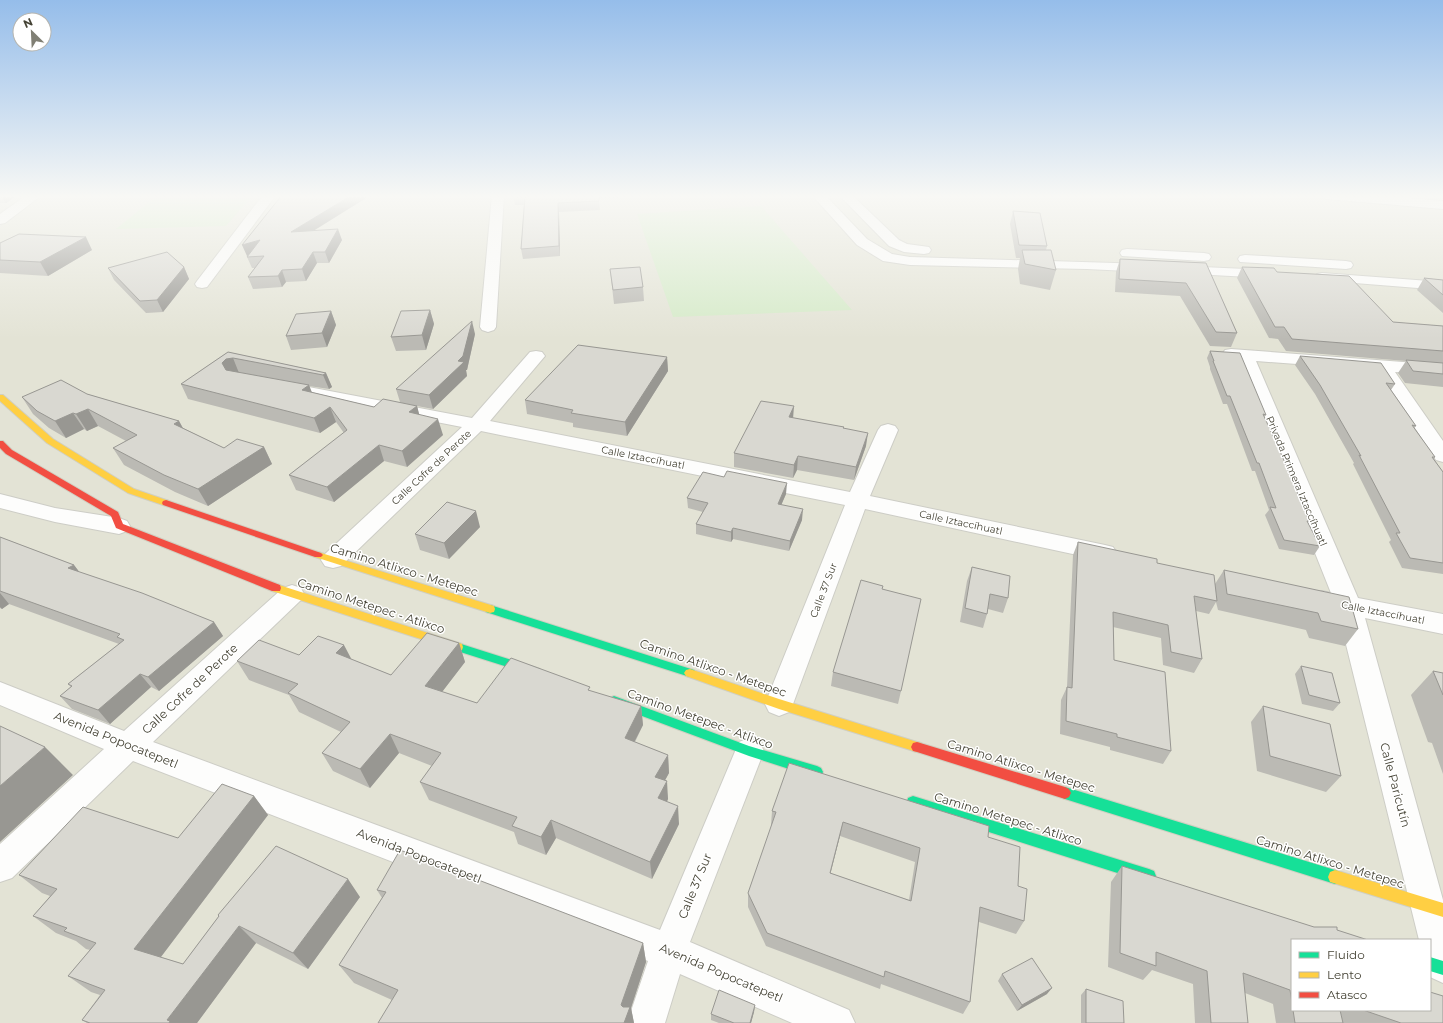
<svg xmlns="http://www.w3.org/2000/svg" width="1443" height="1023" viewBox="0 0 1443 1023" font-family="Montserrat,sans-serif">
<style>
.residential{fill:#e3e3d5;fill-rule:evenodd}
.green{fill:#d5eac8}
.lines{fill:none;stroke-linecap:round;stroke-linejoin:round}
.street-casing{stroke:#cdcdc6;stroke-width:2}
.fast-casing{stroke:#d0cfc1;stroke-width:2}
.slow-casing{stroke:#d0cfc1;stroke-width:2}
.jam-casing{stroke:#d0cfc1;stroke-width:2}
.street{fill:#fdfdfc;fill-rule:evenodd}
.fast{fill:#16e098;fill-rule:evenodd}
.slow{fill:#ffcf43;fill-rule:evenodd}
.jam{fill:#f24e42;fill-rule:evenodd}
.wall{fill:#bbbab4;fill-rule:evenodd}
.shaded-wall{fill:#989792}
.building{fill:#d9d8d1;stroke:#989792;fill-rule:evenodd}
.labels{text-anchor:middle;stroke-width:3;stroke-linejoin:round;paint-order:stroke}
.street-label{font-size:10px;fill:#454335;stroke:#fff}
.near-street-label{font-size:12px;fill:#454335;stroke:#fff}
</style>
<rect width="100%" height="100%" fill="#efefe8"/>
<!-- residential -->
<path class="residential" d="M0,195H1443V1023H0ZM1292,940H1430V1010H1292Z"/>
<!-- green -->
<path class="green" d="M158,195H253L226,226L116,229Z
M761,206L852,310L673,317L637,214Z"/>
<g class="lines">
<defs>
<path id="street" d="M27,195H42L5,223L0,224V214Z
M263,195H276L207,287L202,288L197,287L195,284L197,281Z
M492,195H504L496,327L494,330L488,332L482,330L480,327Z
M812,195H825L867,239L892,254L910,257L1148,264L1153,265L1155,268L1153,271L1148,272L1087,269L910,265L883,261L857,245Z
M839,195H852L899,240L907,244L929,247L931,250L929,253L924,254L904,252L889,246Z
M1321,195H1374L1443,201V209L1327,199Z
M1127,249L1204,253L1209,254L1211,257L1209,260L1204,261L1122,256L1120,253L1122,250Z
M1245,255L1346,261L1351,262L1353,265L1351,268L1346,269L1240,262L1238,259L1240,256Z
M1180,266L1268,270L1273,271L1275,274L1273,277L1268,278L1175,273L1173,270L1175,267Z
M1322,273L1443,282V290L1317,280L1315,277L1317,274Z
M1231,349L1443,365V375L1395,372L1443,441V462L1436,460L1377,370L1256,361L1358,598L1443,614V634L1365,618L1443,900V983L1430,977V940H1419L1338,612L1313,606L1310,600L1313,594L1322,591L1331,593L1238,360L1225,358L1222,354L1225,350Z
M536,351L542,352L545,356L490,421L850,492L878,430L881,426L888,424L895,426L898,430L870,496L1105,545L1113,547L1117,553L1113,559L1105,561L865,509L793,704L789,712L779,716L769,712L765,704L845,505L481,431L341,566L333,568L325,566L321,560L325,554L462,427L298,395L292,394L289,390L292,386L298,385L472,418L530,352Z
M0,494L55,508L119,518L127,521L130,526L127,531L119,534L55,522L0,508Z
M292,585L301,588L304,594L301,600L153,742L660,930L739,742L749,738L759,742L764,751L690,942L849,1010L855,1023H792L680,974L665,1023H627L648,961L133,761L12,878L0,882V844L104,749L0,705V682L124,731L283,588Z"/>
<path id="fast" d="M490,605L694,670L696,673L694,676L690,677L486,612L485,609L486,606Z
M458,643L540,669L542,672L540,675L536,676L454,650L453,647L454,644Z
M614,696L749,746L817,766L821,768L823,772L821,776L817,778L749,756L610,704L608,701L610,698Z
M1065,787L1335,870L1340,872L1342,877L1340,882L1335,884L1065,799L1061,797L1059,793L1061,789Z
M913,796L1149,869L1154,871L1156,876L1154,881L1149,883L913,808L908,806L907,802L908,798Z
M1430,957L1443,961V975L1430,971Z"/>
<path id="slow" d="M0,395H3L53,439L134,489L169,501L170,503L169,505H163L128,493L47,443L0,401Z
M318,552L494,606L495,609L494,612L490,613L315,557L313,555L315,553Z
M276,584L462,644L463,647L462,650L458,651L272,591L271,588L272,585Z
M690,669L779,699L917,742L921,743L923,747L921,751L917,752L779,709L686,676L684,673L686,670Z
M1335,870L1443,903V917L1330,882L1328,877L1330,872Z"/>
<path id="jam" d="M0,441H3L12,450L118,512L123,524L280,585L281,588L280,591H272L116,528L111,516L6,454L0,448Z
M166,500L321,553L323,555L321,557H315L163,505L162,503L163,501Z
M917,742L1065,787L1069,789L1071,793L1069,797L1065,799L917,752L913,751L911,747L913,743Z"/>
</defs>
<!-- street casing -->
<use href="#street" class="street-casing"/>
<!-- fast casing -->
<use href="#fast" class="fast-casing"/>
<!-- slow casing -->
<use href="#slow" class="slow-casing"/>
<!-- jam casing -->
<use href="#jam" class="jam-casing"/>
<!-- street -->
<use href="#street" class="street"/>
<!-- fast -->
<use href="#fast" class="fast"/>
<!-- slow -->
<use href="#slow" class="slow"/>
<!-- jam -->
<use href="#jam" class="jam"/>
</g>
<!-- wall -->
<path class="wall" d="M0,195H17L6,203H0Z
M513,195H620V198L599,199L600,210L559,212L560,256L523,259L521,249L524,205H515Z
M1013,211L1047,246L1046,250L1056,270L1050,290L1020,284L1018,269L1020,258H1016L1010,224Z
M314,231L342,240L329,263H317L306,281L286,282L282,287L253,289L248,277L255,268H252L247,257L248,255L247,256Z
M0,243L92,250L48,276L0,273Z
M1120,259L1206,263L1237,333L1231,347L1210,346L1180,296L1115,292L1116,272Z
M184,267L189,279L163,312L146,313L114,280L108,268Z
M1242,267L1277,272L1393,322L1443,326V387L1405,383L1398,373L1406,361L1286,351L1278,339L1269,338L1237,278Z
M610,269L643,287L644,301L614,304Z
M1424,278L1443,280V313L1417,290Z
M430,310L434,324L426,350L396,351L391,337Z
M331,311L336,325L327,347L291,350L286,336Z
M475,334L467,370H466L467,376L433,409L417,406L419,415L443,435L407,467L384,461L334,502L296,490L289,475L344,433L336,422L320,433L188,399L181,384L228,352L326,373L332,387L329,389L309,386L311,392L374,407L400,402L396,389Z
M1210,351L1266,415L1264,417L1309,521L1308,523L1320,546L1314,555L1279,549L1265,515L1269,510L1255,471H1252L1227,404H1223L1210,369V367L1207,358Z
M1300,356L1395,384L1391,390L1416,426L1414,428L1435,457L1434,459L1443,472V574L1402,568L1389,542L1391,540L1353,464L1354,463L1315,394L1295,365Z
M667,357L668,371L627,436L573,427V423L527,414L525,400Z
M87,394L179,421L183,428L224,448L264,447L272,464L208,506L175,492L124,465L113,448L126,441L98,426L87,431L84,429L66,438L49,428L33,414L22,397Z
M793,418L844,427V428L866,446L854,480L797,470L793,478L734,467V453Z
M786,494L781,505L802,520L789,551L733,539L731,542L696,534V524L703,512L688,508L687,498Z
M480,527L449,559L420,550L415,534Z
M0,537L74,565L79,572L214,622L223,636L159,691L151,687L110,724L72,709L60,696L71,687L68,684L119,644L9,604L2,609L0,608Z
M1078,542L1157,563L1215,584L1224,570L1358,629L1345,646L1309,638L1306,630L1218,610L1216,602L1209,614L1196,611L1202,659L1194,673L1163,665L1161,638L1113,627L1114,660L1171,751L1163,764L1110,750V747L1060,734L1061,700L1067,687L1073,555Z
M972,567L1008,598L1003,613L988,609L987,614L983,628L960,622L967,581Z
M882,589L901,691L898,704L831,686L833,672Z
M459,643L465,662L442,692L477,703L590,691L641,706L643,725L635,742L668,755L669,773L665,780L668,799L667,802L679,824L652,879L556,838L546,855L518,844L514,832L429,800L420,782L432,766L399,753L370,788L333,771L322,753L341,732L299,712L289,695L249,680L237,661L351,659L391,675Z
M1301,666L1340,703L1333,711L1302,704L1295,674Z
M1433,671L1443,673V774L1432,743L1428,742L1411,695Z
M1263,706L1341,776L1326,792L1257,771L1251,722Z
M254,796L268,815L161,957L183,964L219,916L218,915L360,897L308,969L256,943L197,1023H87L82,1020L100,995L91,992L68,976L90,950L86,949L76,941L56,933L33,916L50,896L42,893L19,875L178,838Z
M772,811L988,837L1018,886L1024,921L1016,934L979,922L970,1002L963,1014L881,984L880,989L766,946L748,907V893L772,826L771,825ZM840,836L915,862L909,900L830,873Z
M1122,866L1292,940V1010H1430L1443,1023H1276L1273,1004L1245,993L1248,1023H1195L1193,984L1152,970L1143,980L1108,967L1111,882Z
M377,890L643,943L646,962L631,1008L634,1023L392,1000L354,983L339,965L382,898Z
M1002,974L1047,994L1017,1011L998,981Z
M1086,989L1124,1023H1081V995Z
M755,1005L754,1012L751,1023H719L711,1020V1014Z"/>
<!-- shaded-wall -->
<path class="shaded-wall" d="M1,195H17L6,203Z
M352,195H371L294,243L291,232Z
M558,203L559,212L560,256L559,246Z
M338,229L342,240L329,263L325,252Z
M86,237L92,250L48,276L40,262Z
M260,240L264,251L247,256L242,245Z
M313,252L317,263L306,281L302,269Z
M184,267L189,279L163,312L157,300Z
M282,270L286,282L282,287L278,276Z
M430,310L434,324L426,350L422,335Z
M331,311L336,325L327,347L322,333Z
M472,321L475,334L467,370H466L467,376L433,409L429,395L458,361Z
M667,357L668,371L627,436L625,422Z
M233,358L239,373L229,378L222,363L226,359Z
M326,373L332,387L329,389L323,375Z
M309,385L315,400L302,390Z
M417,406L421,421L409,412Z
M794,406L793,419L789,417Z
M330,407L336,422L320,433L314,418Z
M88,409L98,426L87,431L76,414Z
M73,413L84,429L66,438L55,421Z
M438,419L443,435L407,467L402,451Z
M179,421L188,438L174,424Z
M868,433L866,446L854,480L856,467Z
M379,445L384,461L334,502L327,487Z
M264,447L272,464L208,506L198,489Z
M798,456L797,470L793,478L794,465Z
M787,483L786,494L777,515L778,504Z
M803,509L802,520L789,551L790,541Z
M476,511L480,527L449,559L444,543Z
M733,528V539L731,542V532Z
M74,565L84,578L68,568Z
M0,593L9,604L2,609L0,607Z
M214,622L223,636L159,691L148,677Z
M459,643L465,662L432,705L425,686Z
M344,645L354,664L336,653Z
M140,674L151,687L110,724L98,710Z
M641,706L643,725L627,756L625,738Z
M390,734L399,753L370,788L360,769Z
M45,747L73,775L0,842V786Z
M668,755L669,773L657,795L655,777Z
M667,781L668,799L660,816L658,798Z
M254,796L268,815L154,966L134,949Z
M678,806L679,824L652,879L650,862Z
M551,820L556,838L546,855L541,837Z
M843,822L840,836L827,887L830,873Z
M348,879L360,897L308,969L293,953Z
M239,926L256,943L197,1023H169L167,1020Z
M643,943L646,962L631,1008L634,1023H624L621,1005Z
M1052,988L1047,994L1017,1011L1022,1005Z
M755,1005L754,1012L751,1023H750Z"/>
<!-- building -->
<path class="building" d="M282,195H352L291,232L338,229L325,252H313L302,269L282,270L278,276L248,277L264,256L247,257L260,240L242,245Z
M513,195H599V201L558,203L559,246L521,249L525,196H513Z
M1013,211L1040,213L1047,246L1019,245Z
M19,234L86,237L40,262L0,260V243Z
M1022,250H1051L1056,270L1025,264Z
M167,252L184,267L157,300L140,301L108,268Z
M1120,259L1206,263L1237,333L1216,332L1186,283L1119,279Z
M640,267L643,287L613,290L610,269Z
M1242,267L1274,268L1277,272L1349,276L1393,322L1443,326V351L1292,339L1284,327H1275Z
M1424,278L1443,280V295Z
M430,310L422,335L391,337L401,311Z
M331,311L322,333L286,336L296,314Z
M472,321L463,356L458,361L464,362L429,395L396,389Z
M578,345L667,357L625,422L571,413L573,410L525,400Z
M1210,351L1240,353L1266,415L1263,414L1283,458L1309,521H1307L1320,546L1284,540L1270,507L1276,508L1259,463H1257L1230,396H1227L1213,361H1214Z
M228,352L326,373L323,375L233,358L226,359L222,363L226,370L309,385L302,390L374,407L383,399L417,406L409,412L438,419L402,451L379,445L327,487L289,475L347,430L330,407L314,418L181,384Z
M1300,356L1381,363L1395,384L1386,383L1416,426L1412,425L1435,457H1432L1443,472V563L1410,558L1396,533H1400L1359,455L1361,456L1320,385Z
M1406,360L1443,363V374L1413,371Z
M61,380L87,394L179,421L174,424L224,448L237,439L264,447L198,489L164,475L113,448L137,435L88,409L76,414L73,413L55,421L37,411L22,397Z
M761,401L794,406L789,417L844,427L843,428L868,433L856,467L798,456L794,465L734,453Z
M727,471L787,483L778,504L803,509L790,541L733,528L731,532L696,524L708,503L687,498L703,472L724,477Z
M447,502L476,511L444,543L415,534Z
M0,537L74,565L68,568L142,593L214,622L148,677L140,674L98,710L60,696L72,686L68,684L124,640L117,637L120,634L0,591Z
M1078,542L1157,559V563L1214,575L1217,601L1194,596L1202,659L1171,652L1168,625L1113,612L1114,660L1165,672L1171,751L1117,737V734L1066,721L1067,687L1072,688Z
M972,567L1010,576L1008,598L990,594L987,614L965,608Z
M1224,570L1349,597L1358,629L1321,621L1318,613L1227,594Z
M861,580L883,586L882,589L921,599L901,691L833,672Z
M427,633L459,643L425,686L477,703L511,658L590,687L588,690L641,706L625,738L668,755L655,777L667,781L658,798L678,806L650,862L551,820L541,837L512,826L517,817L420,782L441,753L390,734L360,769L322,753L350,722L288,693L298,684L237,661L259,640L299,655L318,636L344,645L336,653L391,675Z
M1301,666L1332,673L1340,703L1309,695Z
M1433,671L1443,673V695Z
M1263,706L1330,724L1341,776L1270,756Z
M0,726L45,747L0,786Z
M789,763L989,826L988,837L1020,847L1018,886L1027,889L1024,921L980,907L970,1002L885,971L884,977L767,933L748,893L776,812L772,811ZM843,822L920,848L911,901L830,873Z
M222,784L254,796L134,949L183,964L219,916L218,915L276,846L348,879L293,953L239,926L167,1020L170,1021L169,1023H90L82,1020L105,990L68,976L96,943L64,931L67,928L33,916L57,889L19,875L83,807L178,838Z
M400,850L643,943L621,1005L623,1007H630L624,1023H378L398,990L339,965L386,892L377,890Z
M1122,866L1314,927H1337V930L1368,940H1292V1003L1290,990L1243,973L1248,1023H1211L1207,971L1156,952V966L1120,953Z
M1032,958L1052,988L1022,1005L1002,974Z
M1086,989L1123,1001L1124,1023H1086Z
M719,990L755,1005L750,1023H734L711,1014Z
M1430,992L1443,996V1023H1401L1363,1010H1430Z
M1293,1010H1340L1343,1023H1295Z"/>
<!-- sky -->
<linearGradient id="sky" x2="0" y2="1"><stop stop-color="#95bdea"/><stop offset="0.58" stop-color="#f8f8f5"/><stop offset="1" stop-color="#f8f8f5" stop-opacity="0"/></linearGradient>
<rect width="1443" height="339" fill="url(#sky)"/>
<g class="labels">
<!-- street labels -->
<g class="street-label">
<text transform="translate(643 457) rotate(11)" y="4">Calle Iztaccíhuatl</text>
<text transform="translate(431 467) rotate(-43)" y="4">Calle Cofre de Perote</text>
<text transform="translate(1297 481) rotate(67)" y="4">Privada Primera Iztaccíhuatl</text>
<text transform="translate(961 522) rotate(12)" y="4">Calle Iztaccíhuatl</text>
<text transform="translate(823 590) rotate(-69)" y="4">Calle 37 Sur</text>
<text transform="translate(1383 612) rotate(11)" y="4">Calle Iztaccíhuatl</text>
</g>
<!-- near-street labels -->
<g class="near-street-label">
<text transform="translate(404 570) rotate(17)" y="4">Camino Atlixco - Metepec</text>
<text transform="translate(371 606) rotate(18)" y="4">Camino Metepec - Atlixco</text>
<text transform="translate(713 668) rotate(19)" y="4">Camino Atlixco - Metepec</text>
<text transform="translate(190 689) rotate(-43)" y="4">Calle Cofre de Perote</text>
<text transform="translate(700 719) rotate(20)" y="4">Camino Metepec - Atlixco</text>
<text transform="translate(116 740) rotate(22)" y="4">Avenida Popocatepetl</text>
<text transform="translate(1021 766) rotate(17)" y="4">Camino Atlixco - Metepec</text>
<text transform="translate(1395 785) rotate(75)" y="4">Calle Paricutín</text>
<text transform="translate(1008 819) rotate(17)" y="4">Camino Metepec - Atlixco</text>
<text transform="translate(419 856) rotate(21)" y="4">Avenida Popocatepetl</text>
<text transform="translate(1330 862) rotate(17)" y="4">Camino Atlixco - Metepec</text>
<text transform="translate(695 886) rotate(-68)" y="4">Calle 37 Sur</text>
<text transform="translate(721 973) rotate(23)" y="4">Avenida Popocatepetl</text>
</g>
</g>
<!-- legend -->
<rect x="1291" y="939" width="140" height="72" fill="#ffffff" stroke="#b5b4ae"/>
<rect x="1299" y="952" width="20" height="6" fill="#16e098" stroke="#b5b4ae"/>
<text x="1327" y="959" font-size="12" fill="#454335">Fluido</text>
<rect x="1299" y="972" width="20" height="6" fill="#ffcf43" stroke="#b5b4ae"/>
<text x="1327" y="979" font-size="12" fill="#454335">Lento</text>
<rect x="1299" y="992" width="20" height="6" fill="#f24e42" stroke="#b5b4ae"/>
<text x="1327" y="999" font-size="12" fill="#454335">Atasco</text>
<!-- north arrow -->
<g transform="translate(32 32) rotate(336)"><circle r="19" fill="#ffffff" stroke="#b5b4ae"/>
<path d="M0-3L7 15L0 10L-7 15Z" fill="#807f74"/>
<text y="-6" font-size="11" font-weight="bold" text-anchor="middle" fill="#454335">N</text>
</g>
</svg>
